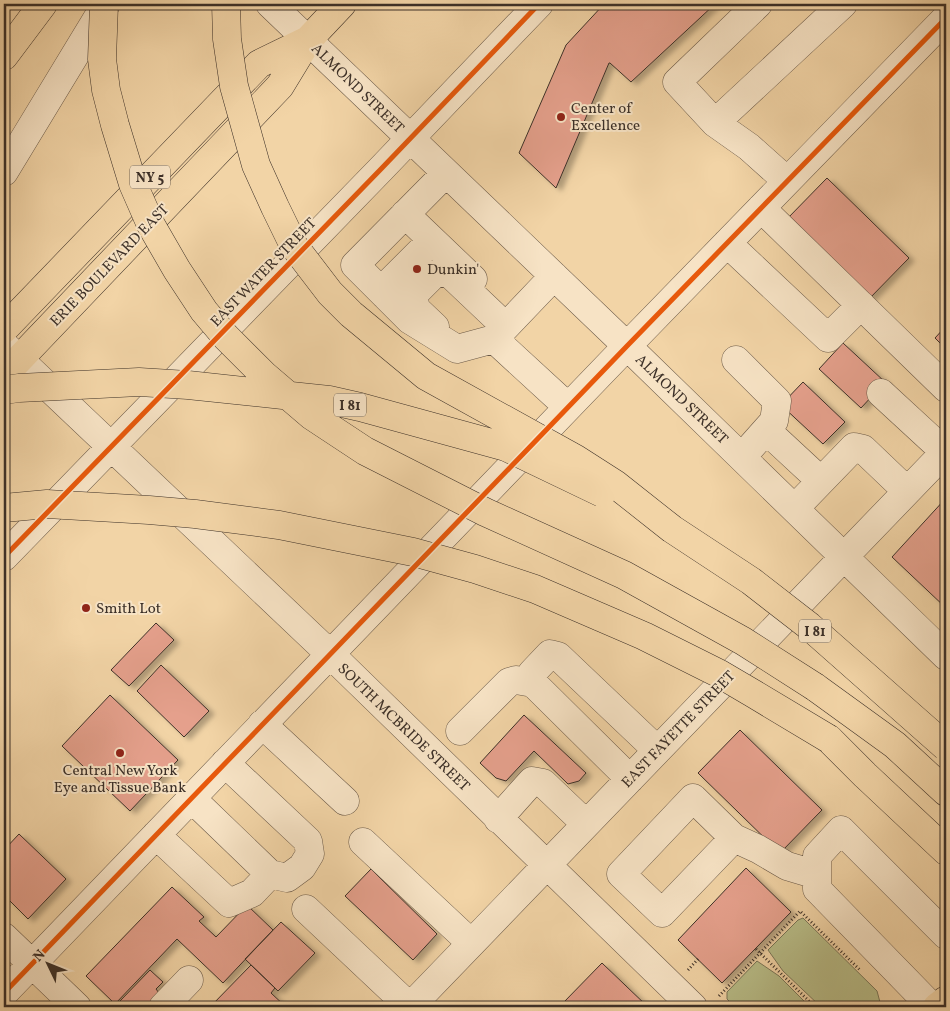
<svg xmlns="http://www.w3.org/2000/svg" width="950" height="1011" viewBox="0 0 950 1011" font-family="Vollkorn,serif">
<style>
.green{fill:#b8bd88;stroke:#7a7658}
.building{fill:#e5a08c;stroke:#3c3028;filter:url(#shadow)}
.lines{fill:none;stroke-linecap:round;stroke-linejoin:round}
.minor-casing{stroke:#6a5948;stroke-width:29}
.major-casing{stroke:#3c3028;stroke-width:29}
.highway-casing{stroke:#3c3028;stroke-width:29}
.path{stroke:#3c3028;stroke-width:3;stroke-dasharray:1 2.5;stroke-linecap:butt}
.minor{stroke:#f7e3c5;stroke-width:28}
.major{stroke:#f2d4a6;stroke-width:28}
.highway{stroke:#f2d4a6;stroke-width:28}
.highway-bridge-casing{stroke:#3c3028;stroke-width:29;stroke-linecap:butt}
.highway-bridge{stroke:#f2d4a6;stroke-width:28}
.cycleway-casing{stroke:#f7e3c5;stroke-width:8}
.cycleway{stroke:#e8590c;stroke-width:5}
.poi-dot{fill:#8f2418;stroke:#f7e3c5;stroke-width:2}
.labels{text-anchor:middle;stroke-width:4;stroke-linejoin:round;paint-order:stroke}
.shield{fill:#f7e3c5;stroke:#746657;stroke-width:1}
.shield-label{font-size:14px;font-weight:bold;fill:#3c3028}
.street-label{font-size:15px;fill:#3c3028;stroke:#f7e3c5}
.poi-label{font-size:15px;fill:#3c3028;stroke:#f7e3c5;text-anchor:start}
</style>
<defs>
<filter id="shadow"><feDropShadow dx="5.5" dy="3" stdDeviation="2.5" flood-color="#0004"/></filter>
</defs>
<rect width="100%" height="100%" fill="#f2d4a6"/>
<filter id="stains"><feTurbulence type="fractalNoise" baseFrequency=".004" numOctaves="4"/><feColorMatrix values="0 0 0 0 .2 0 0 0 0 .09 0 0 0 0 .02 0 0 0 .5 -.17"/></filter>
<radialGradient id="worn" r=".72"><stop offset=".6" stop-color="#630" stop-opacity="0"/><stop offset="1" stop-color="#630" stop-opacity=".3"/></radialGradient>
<!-- green -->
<path class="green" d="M803,918L877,991L881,1006L880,1007H821L783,971L768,950L798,920Z
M757,961L779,976L810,1007H735L727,999V992Z"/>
<!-- building -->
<path class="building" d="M604,4H715L631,82L610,63H609L556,188L519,153L566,45Z
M827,178L909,258L868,300L786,220Z
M946,326V349L935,338Z
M843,343L885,382L861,408L819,369Z
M803,382L845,422L823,444L781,405Z
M946,498V608L892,557Z
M156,623L174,640L129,686L111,670Z
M161,665L209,711L184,737L137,691Z
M110,695L178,760L130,811L62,746Z
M524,715L586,773L579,781L568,784L534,751L506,781L496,778L480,763Z
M740,730L822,810L780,853L698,773Z
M19,834L66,879L28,919L4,895V850Z
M746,868L791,912L722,983L678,940Z
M371,869L437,934L413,960L345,896Z
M172,887L204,917L199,921L216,937L247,905L273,930L223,983L177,939L115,1004L86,976Z
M281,922L315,953L278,991L245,959Z
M602,963L648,1007H568L563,1003Z
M251,965L275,988L271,993L286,1007H210Z
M150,970L163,982L156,989L159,993L145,1007H126L120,1001Z"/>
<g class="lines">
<defs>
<path id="minor" d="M270,4L627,346L946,656
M758,4L677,82L715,123L749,147L787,181
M715,123L843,4
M4,172L106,4
M446,173L355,265L410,320L457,349L494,339
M761,208L946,388
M405,214L473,279
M727,243L828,338L861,305
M554,276L494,339L568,407
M385,295L391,281L432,240
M435,327L416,309L413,295L434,274L448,272L505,326
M4,345L330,654L693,1007
M736,360L777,401L774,421L742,457
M881,393L945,452
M766,430L821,481
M795,508L854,447L863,449L907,491
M4,557L381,169L539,4
M262,724L345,801
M460,731L509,682L516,680L533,683
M225,763L308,841L310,854L302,867L287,878L270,874
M630,779L533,683L532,673L550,654L558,656L657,750
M498,819L532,781L543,783L586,824
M156,835L229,903L252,893L270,874L191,798
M734,838L662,913L621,874L693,798L734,838L758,849L787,866L817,875
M363,842L471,943
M306,909L410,1007L946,451
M4,937L77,1007
M4,993L627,346L946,18
M163,1007L189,980
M932,1007L817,889V856L841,830L946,935"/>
<path id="major" d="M4,329L259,64L308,40
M4,375L280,86L308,40L342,4
M937,1007L946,1000"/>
<path id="highway" d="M4,56L43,4
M815,687L895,745L946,792
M829,739L865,775L946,851"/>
</defs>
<!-- minor casing -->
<use href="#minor" class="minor-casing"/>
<!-- major casing -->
<use href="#major" class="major-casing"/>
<!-- highway casing -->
<use href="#highway" class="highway-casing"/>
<!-- path -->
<path class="path" d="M756,949L815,1007
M688,970L698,959
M719,996L800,911L861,971"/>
<!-- minor -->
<use href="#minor" class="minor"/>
<!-- major -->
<use href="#major" class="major"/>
<!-- highway -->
<use href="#highway" class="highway"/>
<defs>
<path id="highway-bridge" d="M104,4L102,59L106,90L115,125L133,184L151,225L177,270L204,311L226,337L264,375L312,416L365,451L485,512L624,575L743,641L815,687
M226,4L227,39L234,86L256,165L275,207L294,246L330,293L351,314L426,376L576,459L615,484L672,529L751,581L809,626L946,747
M4,390L19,388L139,382L188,385L329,400L360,407L506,447L602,493
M4,508L47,504L149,510L195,514L279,525L413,552L475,569L535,589L644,636L720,674L754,694L829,739"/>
</defs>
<!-- highway-bridge casing -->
<use href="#highway-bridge" class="highway-bridge-casing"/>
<!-- highway-bridge -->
<use href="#highway-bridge" class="highway-bridge"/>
<defs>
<path id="cycleway" d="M4,557L381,169L539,4
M4,993L627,346L946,18"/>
</defs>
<!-- cycleway casing -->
<use href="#cycleway" class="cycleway-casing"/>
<!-- cycleway -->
<use href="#cycleway" class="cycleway"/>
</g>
<!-- markers -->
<g class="poi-dot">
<circle cx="561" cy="117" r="5"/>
<circle cx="417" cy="269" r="5"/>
<circle cx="86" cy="608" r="5"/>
<circle cx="120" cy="753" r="5"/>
</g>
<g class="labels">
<!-- shield labels -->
<g class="shield">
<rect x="130" y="165.5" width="40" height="23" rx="4"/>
<rect x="334" y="393.5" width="32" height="23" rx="4"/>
<rect x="799" y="619.5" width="32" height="23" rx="4"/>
</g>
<g class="shield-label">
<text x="150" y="182">NY 5</text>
<text x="350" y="410">I 81</text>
<text x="815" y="636">I 81</text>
</g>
<!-- street labels -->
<g class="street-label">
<text transform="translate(358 88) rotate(44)" y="5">ALMOND STREET</text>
<text transform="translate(109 265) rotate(-46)" y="5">ERIE BOULEVARD EAST</text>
<text transform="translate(263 272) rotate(-46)" y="5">EAST WATER STREET</text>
<text transform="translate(682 399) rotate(44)" y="5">ALMOND STREET</text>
<text transform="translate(404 727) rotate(44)" y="5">SOUTH MCBRIDE STREET</text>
<text transform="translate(678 729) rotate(-46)" y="5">EAST FAYETTE STREET</text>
</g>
<!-- poi labels -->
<g class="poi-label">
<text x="571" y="113">Center of<tspan x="571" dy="17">Excellence</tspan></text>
<text x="427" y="274">Dunkin'</text>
<text x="96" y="613">Smith Lot</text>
<text x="120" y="775" text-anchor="middle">Central New York<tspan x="120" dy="17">Eye and Tissue Bank</tspan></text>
</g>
</g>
<!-- margin -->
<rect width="950" height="1011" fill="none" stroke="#f2d4a6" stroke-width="20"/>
<rect x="5" y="5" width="940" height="1001" fill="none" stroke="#3c3028" stroke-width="2.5"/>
<rect x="10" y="10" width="930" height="991" fill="none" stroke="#3c3028"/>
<!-- north arrow -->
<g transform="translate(48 964) rotate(313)" stroke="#f7e3c5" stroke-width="4" paint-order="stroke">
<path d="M0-4L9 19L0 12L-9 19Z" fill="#3c3028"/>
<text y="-8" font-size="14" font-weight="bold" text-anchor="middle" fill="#3c3028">N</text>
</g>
<rect width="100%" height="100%" filter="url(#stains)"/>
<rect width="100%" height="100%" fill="url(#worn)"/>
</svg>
